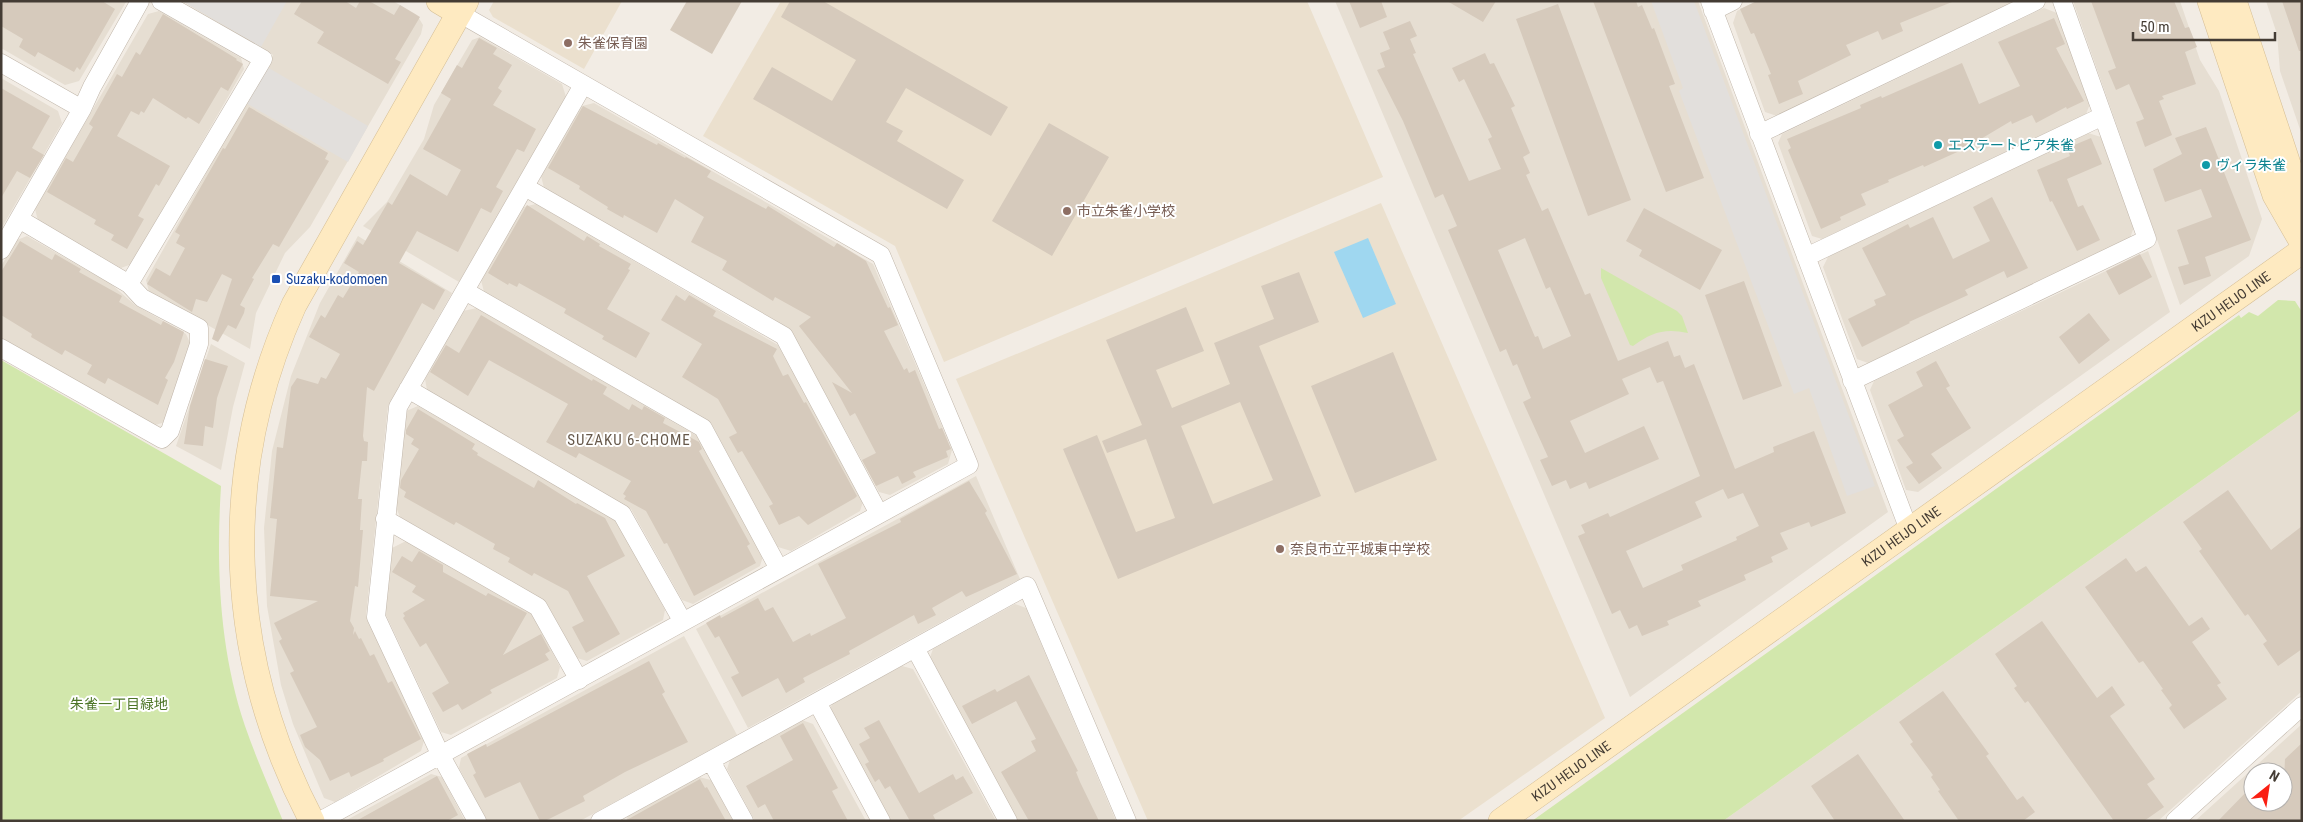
<svg xmlns="http://www.w3.org/2000/svg" width="2303" height="822" viewBox="0 0 2303 822" font-family="'Roboto Condensed','Noto Sans JP',sans-serif">
<style>
.residential{fill:#e6ded2;fill-rule:evenodd}
.education{fill:#ebe0ce}
.green{fill:#d2e7ac}
.parking{fill:#e2dfdc}
.water{fill:#9fd7f0}
.building{fill:#d6cabc;fill-rule:evenodd}
.lines{fill:none;stroke-linecap:round;stroke-linejoin:round}
.street-casing{stroke:#c0b6aa;stroke-width:19}
.secondary-casing{stroke:#d5be95;stroke-width:26}
.street{stroke:#fff;stroke-width:18}
.secondary{stroke:#feeac1;stroke-width:25}
.education-dot{fill:#8d6e63;stroke:#fff;stroke-width:2}
.culture-dot{fill:#0f9aa8;stroke:#fff;stroke-width:2}
.transit-dot{fill:#1a4fb4;stroke:#fff;stroke-width:2}
.labels{text-anchor:middle;stroke-width:4;stroke-linejoin:round;paint-order:stroke}
.education-label{font-size:14px;fill:#785e54;stroke:#fff;text-anchor:start}
.culture-label{font-size:14px;fill:#0d838f;stroke:#fff;text-anchor:start}
.transit-label{font-size:14px;fill:#164399;stroke:#fff;text-anchor:start}
.street-label{font-size:14px;fill:#443c34;stroke:#fff}
.park-label{font-size:14px;fill:#4d7528;stroke:#fff}
.neighbourhood-label{font-size:15px;letter-spacing:1px;fill:#67594b;stroke:#fff}
</style>
<rect width="100%" height="100%" fill="#f2ece4"/>
<!-- residential -->
<path class="residential" d="M1,1H126V2L79,81L65,85L1,48Z
M182,1H393L417,15L423,25L421,34L310,227L285,253L256,313L250,349L149,292L146,280L273,55Z
M1335,1H1698L1888,512L1630,697Z
M1757,1H2018L1777,116L1765,112L1733,23L1737,11Z
M2073,1H2180L2200,60L2219,91L2262,219L2249,256L2180,305Z
M2266,1H2302V135L2280,71L2277,34Z
M2044,8L2057,13L2090,104L2086,114L1822,239L1812,236L1778,143L1782,134Z
M159,11L241,58L244,69L132,264L121,268L38,221L35,209L148,14Z
M480,37L562,84L566,97L459,282L363,226L387,202L424,139L434,105L472,40Z
M1,78L58,111L62,123L1,229Z
M594,103L873,264L952,450L948,464L890,495L879,492L790,329L544,188L541,176L582,106Z
M2088,133L2101,137L2134,227L2130,238L1868,363L1857,359L1823,267L1828,257Z
M536,204L778,345L863,502L860,511L791,551L778,547L711,423L484,292L481,280L523,207Z
M27,236L111,284L135,305L186,334L191,345L165,422L152,426L1,339V266L17,240Z
M358,236L452,293L388,406L366,616L424,741L421,751L335,802L324,798L293,724L281,685L267,606L264,528L272,451L291,376L320,303Z
M2148,251L2170,312L1918,492L1906,490L1870,390L1874,381Z
M477,308L697,436L763,556L760,566L693,604L682,600L631,509L427,390L425,379L463,311Z
M211,344L245,363L233,407L221,470L176,446Z
M418,406L617,521L665,610L663,620L587,661L577,658L546,602L400,517L396,507L406,411Z
M2302,409V691L2158,821H1723Z
M976,476L1020,579L748,728L696,629Z
M406,541L532,614L560,667L557,678L451,735L441,732L385,613L392,548Z
M1015,604L1026,608L1116,821H1018L929,660L933,649Z
M684,636L737,735L580,821H487L459,768L461,758Z
M902,666L913,669L996,821H886L828,715L832,704Z
M802,720L813,724L866,821H755L727,769L730,760Z
M2302,724V821H2195ZM2253,772H2283V802H2253Z
M431,774L442,777L465,821H345Z
M699,777L711,780L733,821H626L628,816Z"/>
<!-- education -->
<path class="education" d="M494,1H622L584,69L493,17L489,10Z
M781,1H1307L1383,177L944,362L895,246L703,136Z
M1381,203L1605,718L1458,821H1148L956,379Z"/>
<!-- green -->
<path class="green" d="M1601,268L1677,311L1682,316L1688,333C1665,328 1652,332 1633,346L1630,345L1601,278Z
M2278,300L2295,301L2302,312V409L1723,821H1532L2239,315L2241,318L2249,312L2258,316Z
M1,360L221,486C216,566 219,649 245,726C256,758 270,789 283,821H1Z"/>
<!-- parking -->
<path class="parking" d="M182,1H287L261,47Z
M1651,1H1694L1875,486L1847,496L1809,388L1794,394L1679,91L1683,88Z
M267,67L368,126L348,162L246,103Z"/>
<!-- water -->
<path class="water" d="M1368,238L1396,304L1363,318L1334,252Z"/>
<!-- building -->
<path class="building" d="M1,1H102L115,9L80,70L77,67L74,72L38,52L35,57L19,47L23,39L1,26Z
M302,1H345L356,8L360,1H369L394,15L400,5L420,17L395,59L401,62L388,84L317,43L324,32L294,14Z
M687,1H742L712,54L670,30Z
M790,1H823L1008,107L991,136L906,88L886,122L903,131L897,141L964,180L947,209L753,99L772,67L832,101L856,60L781,17Z
M1349,1H1381L1387,17L1360,28Z
M1447,1H1496L1483,22Z
M1593,1H1636L1638,7L1642,5L1652,29L1654,28L1675,84L1669,86L1704,178L1666,192Z
M1757,1H1952V2L1900,23L1903,31L1882,40L1878,31L1846,45L1851,55L1798,81L1803,94L1779,104L1768,75L1771,74L1754,33L1751,34L1740,9Z
M2091,1H2174L2185,28L2189,27L2197,47L2185,52L2196,84L2162,96L2164,99L2159,101L2172,135L2145,147L2136,122L2144,119L2129,84L2116,90L2108,71L2116,68Z
M2282,1H2302V51H2299Z
M1558,4L1631,200L1588,216L1516,19Z
M163,14L237,59L236,60L243,64L228,91L221,87L199,124L188,117L186,119L153,98L144,113L141,111L139,115L131,111L117,136L170,166L159,186L156,184L138,216L144,219L127,249L111,240L114,235L94,224L96,220L47,192L66,158L73,162L93,127L89,124L117,74L122,77L136,52L140,55Z
M2054,18L2065,44L2056,48L2084,101L2067,109L2066,107L2036,123L2032,115L2012,124L2011,121L1964,149L1924,167L1923,165L1888,180L1889,182L1861,194L1866,205L1840,217L1841,220L1821,229L1788,150L1791,148L1787,139L1861,108L1860,105L1881,96L1882,98L1962,63L1979,104L2020,86L1998,42Z
M1410,21L1417,36L1410,39L1416,53L1413,54L1469,181L1501,169L1488,139L1492,137L1464,79L1459,82L1452,68L1485,53L1490,64L1494,63L1515,106L1511,108L1530,153L1523,157L1530,173L1526,175L1542,211L1548,208L1585,295L1590,293L1618,361L1668,341L1674,357L1680,355L1685,368L1694,364L1735,469L1774,452L1773,447L1814,431L1846,513L1811,527L1809,522L1780,533L1788,549L1771,557L1773,562L1744,575L1746,580L1698,601L1701,606L1667,621L1669,625L1642,636L1637,625L1629,629L1620,610L1612,614L1578,536L1585,533L1581,525L1608,513L1610,517L1700,476L1663,381L1657,383L1650,367L1622,379L1629,394L1570,421L1585,453L1644,426L1659,459L1589,489L1586,482L1570,489L1566,480L1552,486L1540,460L1548,457L1523,402L1531,398L1517,364L1513,366L1506,349L1500,352L1448,230L1457,226L1443,194L1435,198L1403,121L1377,70L1385,67L1380,53L1390,49L1383,32ZM1525,238L1546,289L1550,287L1571,336L1543,349L1538,336L1535,337L1498,250ZM1723,489L1728,499L1743,493L1759,526L1736,537L1737,540L1681,565L1683,570L1643,588L1626,551L1702,517L1695,502Z
M479,38L497,48L493,54L512,65L498,88L502,91L493,105L536,129L524,152L517,149L496,187L503,191L491,213L481,208L458,252L417,231L399,263L445,290L434,310L422,303L374,391L367,387L363,436L364,441L368,442L367,461H362L358,499H362L360,530H363L358,587L355,586L350,621L354,628L353,635L355,631L359,639L361,638L370,656L374,654L388,683L392,681L421,739L383,759L384,761L351,777L349,772L330,781L320,760L305,747L300,735L317,727L290,673L294,671L279,641L282,639L274,623L318,601L270,596L277,519L270,518L277,447L283,448L291,387L297,378L318,384L321,377L326,379L340,354L309,337L321,315L325,318L338,295L343,298L359,272L344,263L357,241L363,245L388,202L392,205L410,174L447,196L461,170L423,149L451,99L441,93L457,65L462,68Z
M1,88L50,116L32,148L44,155L30,178L17,171L1,198Z
M583,106L657,145L658,143L685,158L686,157L711,171L707,177L766,209L768,206L834,247L837,243L866,261L888,308L890,307L898,325L884,331L904,370L907,368L909,373L915,370L939,429L942,428L951,449L946,451L948,457L913,472L916,477L902,484L898,476L876,486L862,460L876,453L855,413L850,416L832,382L852,393L799,326L811,317L775,297L773,301L722,270L727,261L691,242L704,217L675,199L657,233L624,215L623,218L607,209L608,207L579,189L580,186L548,168Z
M249,107L328,153L325,159L329,161L279,247L273,244L252,278L254,279L240,305L245,308L244,313L236,329L228,325L218,342L212,339L232,279L222,274L207,302L196,299L192,312L147,284L156,268L170,276L185,248L176,243L180,235L175,232L223,148L225,149Z
M1049,123L1109,157L1052,256L992,221Z
M2206,127L2251,240L2205,257L2211,276L2184,285L2178,267L2189,264L2177,230L2212,217L2201,189L2165,202L2153,169L2182,154L2175,138Z
M2091,138L2102,164L2067,179L2078,207L2083,205L2100,240L2077,251L2052,201L2050,202L2037,170L2070,156L2067,148Z
M1992,197L2028,268L2007,278L2004,271L1965,290L1968,295L1909,322L1910,323L1862,347L1848,319L1876,305L1874,300L1886,295L1862,248L1908,224L1910,228L1933,217L1953,259L1990,241L1973,207Z
M527,205L584,241L587,236L600,244L599,246L631,264L628,269L630,270L607,309L650,333L636,358L602,339L604,336L564,313L566,309L519,283L517,287L509,283L508,285L488,273Z
M1644,208L1722,250L1700,290L1639,256L1642,250L1626,241Z
M20,241L52,260L55,254L81,269L79,272L122,296L119,302L161,325L163,321L184,332L174,362L165,378L168,380L158,405L108,378L105,384L87,374L92,365L65,350L62,355L31,337L32,334L1,315V272Z
M2140,254L2152,277L2119,295L2106,271Z
M1299,272L1319,322L1259,346L1321,496L1118,579L1063,449L1097,435L1136,532L1175,518L1146,439L1107,453L1102,441L1142,425L1106,340L1186,307L1204,351L1156,370L1172,408L1230,384L1214,343L1274,319L1261,286ZM1240,402L1273,480L1213,504L1181,426Z
M1744,281L1782,386L1743,400L1705,295Z
M676,295L685,301L689,295L716,311L713,316L777,349L773,356L783,376L788,374L804,403L806,402L857,496L855,498L808,525L799,516L779,525L769,506L773,504L742,451L738,453L729,437L737,433L718,399L682,377L702,344L661,320Z
M2089,313L2110,340L2079,364L2059,337Z
M481,315L592,381L593,379L607,387L603,394L629,410L632,404L642,410L644,406L665,418L663,423L699,442L702,449L699,451L750,544L747,546L756,563L694,596L667,543L664,544L646,511L624,499L626,496L623,494L631,481L579,453L576,458L546,442L568,404L489,360L468,396L430,372L446,345L459,353Z
M1393,352L1437,460L1355,493L1311,386Z
M205,359L228,366L217,398L213,428L205,426L203,446L184,444L190,406Z
M1936,361L1950,386L1946,388L1971,428L1931,454L1942,468L1919,484L1906,467L1913,463L1897,440L1904,436L1888,405L1923,386L1916,372Z
M418,409L475,444L472,449L478,453L477,455L534,488L538,480L576,504L577,503L605,518L625,556L587,576L620,634L586,653L572,627L584,621L568,591L534,573L532,576L508,562L510,558L493,549L495,544L456,522L454,525L404,497L406,492L400,488L401,480L419,449L411,444L414,439L406,434V430Z
M969,481L987,511L985,513L1017,574L966,597L962,591L932,608L936,615L918,624L914,615L849,651L850,654L803,678L805,682L786,693L778,678L742,697L731,677L739,673L719,636L715,638L706,623L720,615L721,618L758,598L765,611L773,607L793,642L810,633L811,636L846,618L818,564L901,522L900,519Z
M2228,490L2271,550L2302,526V649L2278,666L2263,644L2267,641L2248,614L2245,616L2199,551L2202,549L2183,522Z
M419,551L443,565V572L486,596L488,593L527,613L503,655L541,634L550,651L545,654L549,660L490,690L492,693L462,710L458,704L443,712L432,693L449,683L426,643L420,647L403,618L405,616L403,613L425,600L412,592L416,586L392,572L402,556L412,562Z
M2126,558L2136,572L2146,566L2189,626L2202,617L2210,629L2192,642L2221,683L2217,685L2227,699L2184,729L2169,708L2172,705L2161,690L2163,689L2143,661L2139,663L2085,587Z
M2042,621L2097,698L2112,686L2125,705L2110,716L2155,779L2147,784L2164,807L2144,821H2114L2028,701L2025,703L2014,688L2017,686L1995,654Z
M649,661L665,692L662,694L688,742L625,772L583,796L585,801L545,821H540L520,782L485,798L473,775L476,773L467,754L486,744L487,747Z
M1029,675L1078,771L1076,772L1080,782L1099,821H1029L1001,772L1036,751L1031,741L1036,739L1016,701L972,724L962,706L995,689L997,692Z
M1943,691L1989,754L1986,756L2017,800L2023,796L2035,812L2023,821H1959L1938,791L1940,790L1931,777L1933,775L1910,744L1913,742L1899,722Z
M879,720L919,793L953,774L956,780L963,776L973,793L933,815L936,821H910L890,786L885,789L879,779L875,782L865,764L869,762L859,744L870,738L864,728Z
M803,723L838,788L832,791L848,821H774L765,804L758,808L746,786L793,760L780,736Z
M2302,743V821H2218L2253,785V802H2283L2285,759Z
M1858,754L1905,821H1835L1811,786Z
M437,776L458,815L447,821H356Z
M700,779L705,788L707,787L726,821H625Z"/>
<g class="lines">
<defs>
<path id="street" d="M1710,1L1909,530
M1713,11L1733,1
M1,63L82,109
M1759,134L2036,1
M525,187L784,336L879,514
M1,250L82,109L92,87L140,1
M1806,257L2103,116
M129,284L263,59L161,1
M465,291L703,428L779,569
M1,348L162,439L170,431L199,344V328L142,298L129,284L19,219
M1852,381L2147,239L2062,1
M408,389L622,514L683,622
M385,519L538,607L579,680
M915,648L1008,821
M818,704L881,821
M711,761L744,821
M320,821L969,465L881,255L459,13
M477,821L441,756L376,617L398,407L583,85
M600,821C743,743 885,665 1027,586L1127,821
M2175,821L2302,706"/>
<g id="secondary">
<path d="M439,1L459,13"/>
<path d="M2210,1L2275,195L2302,242"/>
<path d="M2234,1L2296,188L2302,225"/>
<path d="M312,821C226,658 218,473 294,305L466,1"/>
<path id="s1" d="M1501,821L2302,251"/>
</g>
</defs>
<!-- street casing -->
<use href="#street" class="street-casing"/>
<!-- secondary casing -->
<use href="#secondary" class="secondary-casing"/>
<!-- street -->
<use href="#street" class="street"/>
<!-- secondary -->
<use href="#secondary" class="secondary"/>
</g>
<!-- markers -->
<g class="education-dot">
<circle cx="568" cy="43" r="5"/>
<circle cx="1067" cy="211" r="5"/>
<circle cx="1280" cy="549" r="5"/>
</g>
<g class="culture-dot">
<circle cx="1938" cy="145" r="5"/>
<circle cx="2206" cy="165" r="5"/>
</g>
<rect class="transit-dot" x="271" y="274" width="10" height="10" rx="2.5"/>
<g class="labels">
<!-- education labels -->
<g class="education-label">
<text x="578" y="48">朱雀保育園</text>
<text x="1077" y="216">市立朱雀小学校</text>
<text x="1290" y="554">奈良市立平城東中学校</text>
</g>
<!-- culture labels -->
<g class="culture-label">
<text x="1948" y="150">エステートピア朱雀</text>
<text x="2216" y="170">ヴィラ朱雀</text>
</g>
<!-- transit labels -->
<g class="transit-label">
<text x="286" y="284">Suzaku-kodomoen</text>
</g>
<!-- street labels -->
<g class="street-label">
<text dy="5" stroke="none"><textPath href="#s1" startOffset="896">KIZU HEIJO LINE</textPath></text>
<text dy="5" stroke="none"><textPath href="#s1" startOffset="491">KIZU HEIJO LINE</textPath></text>
<text dy="5" stroke="none"><textPath href="#s1" startOffset="86">KIZU HEIJO LINE</textPath></text>
</g>
<!-- park labels -->
<g class="park-label">
<text x="119" y="709">朱雀一丁目緑地</text>
</g>
<!-- neighbourhood labels -->
<g class="neighbourhood-label">
<text x="629" y="445">SUZAKU 6-CHOME</text>
</g>
</g>
<!-- border -->
<rect width="2303" height="822" fill="none" stroke="#443c34" stroke-width="5"/>
<!-- north arrow -->
<g transform="translate(2268 787) rotate(30)"><circle r="24" fill="#ffffff" stroke="#b4b1ae"/>
<path d="M0-4L9 19L0 12L-9 19Z" fill="#fa1f13"/>
<text y="-8" font-size="14" font-weight="bold" text-anchor="middle" fill="#443c34">N</text>
</g>
<!-- scale -->
<path d="M2133 32v8h142v-8" fill="none" stroke="#443c34" stroke-width="2.5"/>
<text x="2140" y="32" font-size="15" fill="#443c34" stroke="#ffffff" stroke-width="4" paint-order="stroke">50 m</text>
</svg>
